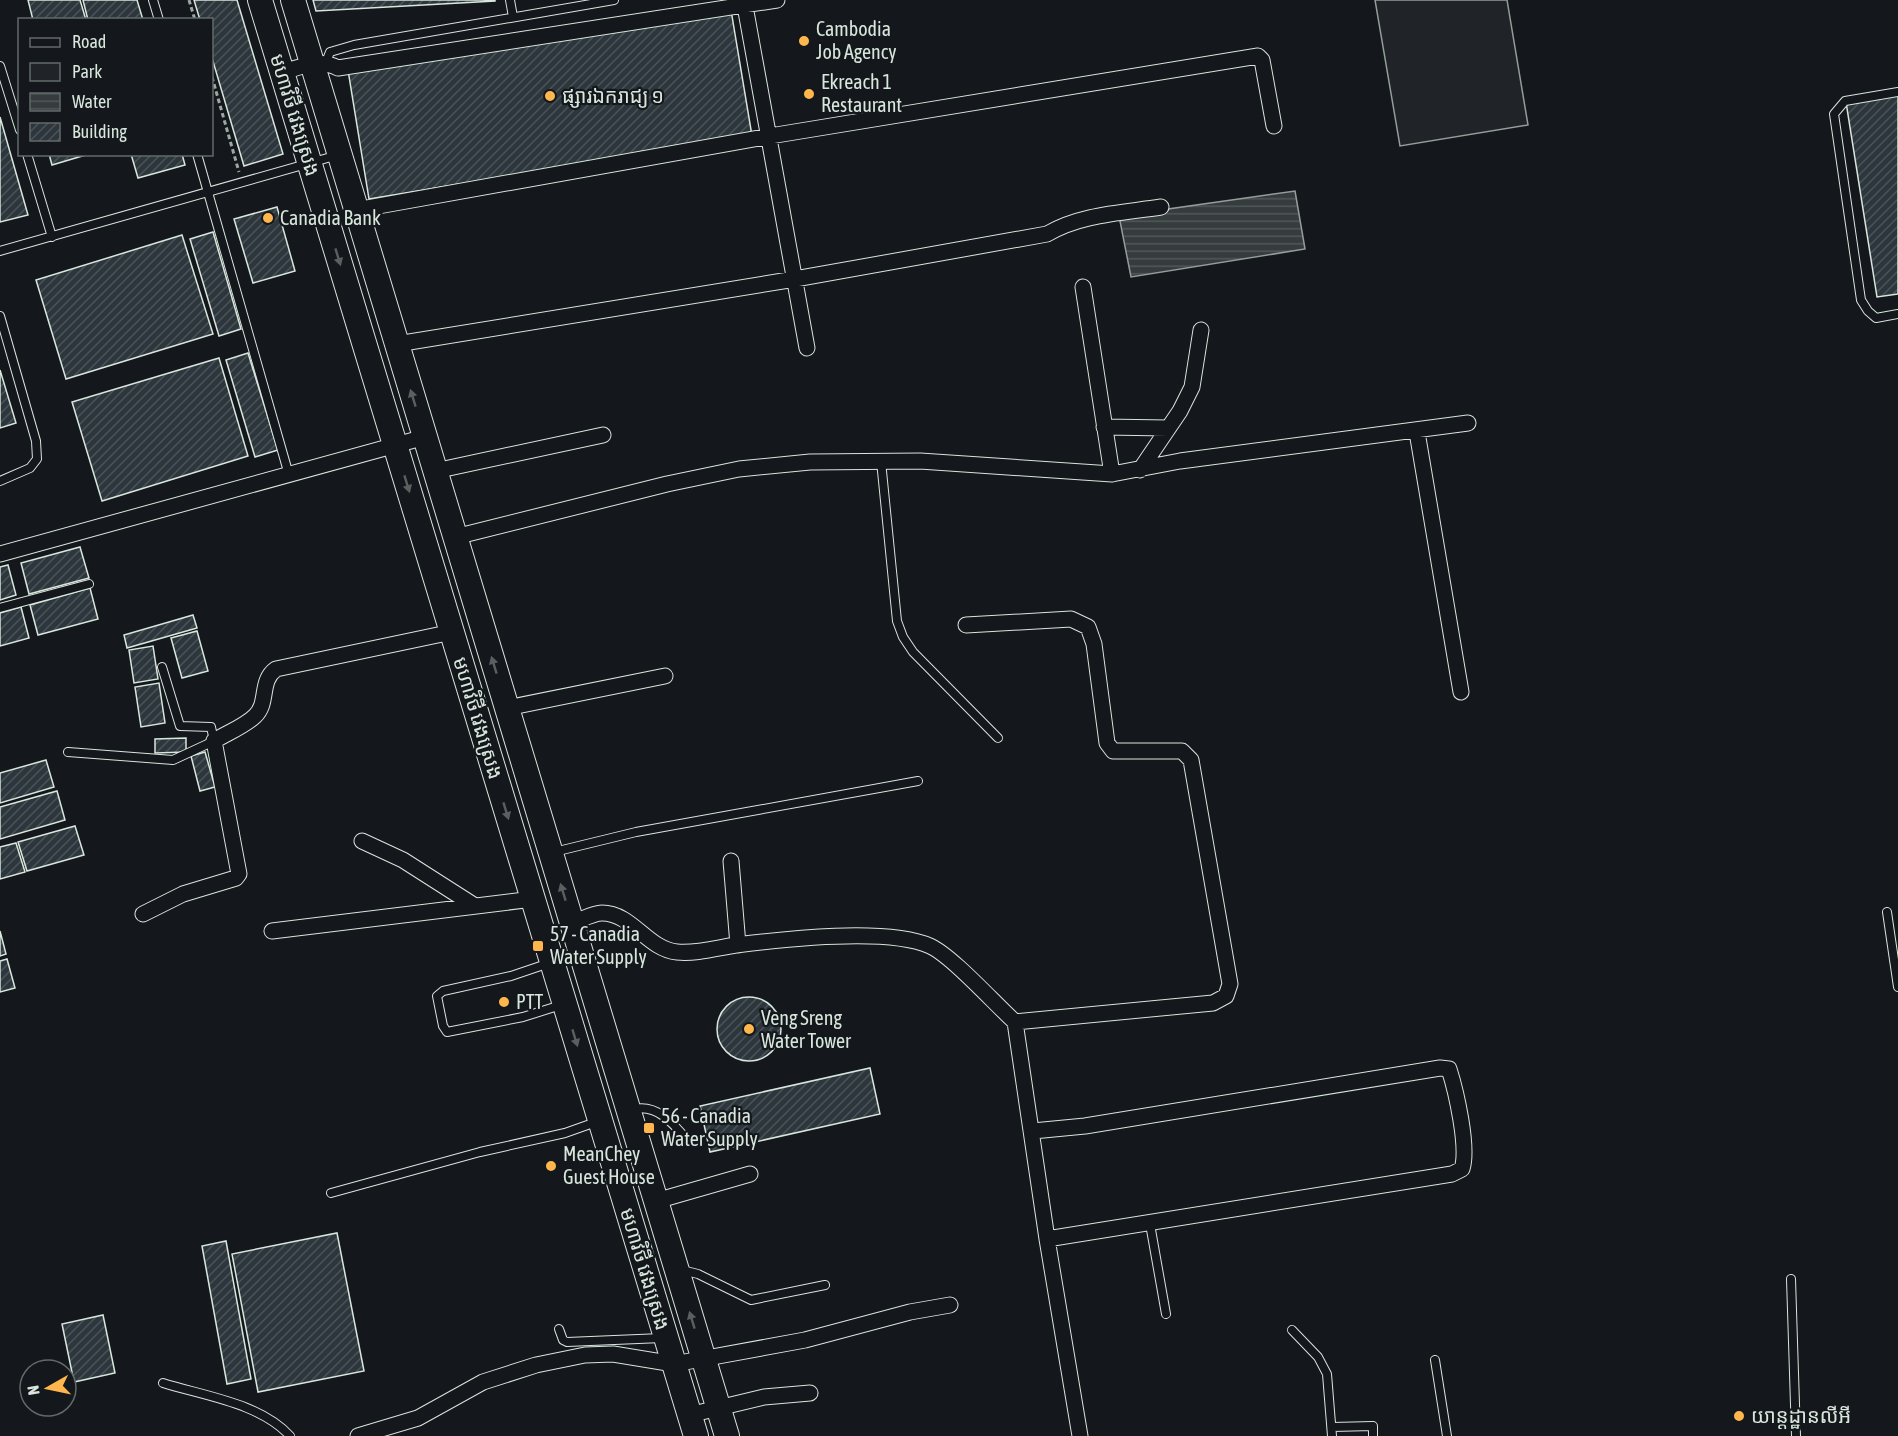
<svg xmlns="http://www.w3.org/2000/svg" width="1898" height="1436" viewBox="0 0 1898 1436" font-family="'Asap Condensed','Noto Sans Khmer',sans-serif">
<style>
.green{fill:#202428;stroke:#939e99;stroke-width:1.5}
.water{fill:url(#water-rules);stroke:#939e99;stroke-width:1.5}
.building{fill:url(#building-hatch);stroke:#d8e6dc;stroke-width:1.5}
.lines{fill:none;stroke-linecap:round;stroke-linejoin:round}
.service-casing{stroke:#d8e6dc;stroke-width:10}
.minor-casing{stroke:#d8e6dc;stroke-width:17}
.primary-casing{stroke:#d8e6dc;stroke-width:26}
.path{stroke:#9da8a2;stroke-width:3;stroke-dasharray:4.5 3;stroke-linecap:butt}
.service{stroke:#14181c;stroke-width:8}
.minor{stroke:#14181c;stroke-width:15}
.primary{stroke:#14181c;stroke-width:24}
.oneway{fill:#59605f}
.poi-dot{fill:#ffb74d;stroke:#14181c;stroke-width:2}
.labels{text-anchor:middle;stroke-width:4.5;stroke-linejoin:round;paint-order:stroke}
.poi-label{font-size:20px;fill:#d8e6dc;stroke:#14181c;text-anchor:start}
.street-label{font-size:20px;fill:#d8e6dc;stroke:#14181c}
</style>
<defs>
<pattern id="water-rules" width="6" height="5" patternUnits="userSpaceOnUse" patternTransform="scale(1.5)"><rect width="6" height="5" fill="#363b3e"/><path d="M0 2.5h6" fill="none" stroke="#525759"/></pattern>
<pattern id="building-hatch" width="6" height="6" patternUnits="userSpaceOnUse" patternTransform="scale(1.5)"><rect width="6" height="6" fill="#2c363c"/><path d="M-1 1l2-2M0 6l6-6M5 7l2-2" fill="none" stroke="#4a5358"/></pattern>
</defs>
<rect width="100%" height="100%" fill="#14181c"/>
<!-- green -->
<path class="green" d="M1375,0H1507L1528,125L1400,146Z"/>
<!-- water -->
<path class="water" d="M1295,191L1305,249L1131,277L1119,216Z"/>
<!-- building -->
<path class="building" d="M28,0H80L86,20H33Z
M83,0H137L143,20H88Z
M194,0H237L283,154L244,166L212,58V20H200Z
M313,0H495V1L316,11Z
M731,10L752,136L369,199L348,70Z
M1898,93V294L1877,297L1846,102Z
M0,117L28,215L0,222Z
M49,154H89L52,165Z
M131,154H182L185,165L138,178Z
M277,207L295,271L253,283L234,219Z
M213,232L241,329L219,336L190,239Z
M182,235L213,334L66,379L36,280Z
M248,353L278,450L255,457L226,360Z
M219,358L248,456L102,501L72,402Z
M0,370L16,423L0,428Z
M80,547L89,578L29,594L21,563Z
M8,565L16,595L0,600V567Z
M90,588L98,619L38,635L30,605Z
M21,607L29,638L0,646V613Z
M193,615L197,628L127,648L124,635Z
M197,631L208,671L182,678L171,638Z
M153,646L158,679L134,683L129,650Z
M159,683L165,723L141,727L135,687Z
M186,738V752L155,753V739Z
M205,752L215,787L200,791L191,756Z
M46,760L54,787L0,803V773Z
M57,791L65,820L0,839V807Z
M75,826L84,855L27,871L18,842Z
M16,843L25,872L0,879V847Z
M0,931L6,954L0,956Z
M7,959L15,988L0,992V961Z
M717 1029a32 32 0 1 1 64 0a32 32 0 1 1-64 0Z
M870,1068L880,1114L710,1152L700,1106Z
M337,1233L364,1371L258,1392L232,1254Z
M226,1241L251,1379L227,1384L202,1246Z
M103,1315L115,1373L74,1382L62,1324Z"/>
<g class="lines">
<defs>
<path id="service" d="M153,0L159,20
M510,0L513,17
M326,62L330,52L354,45L614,0
M0,66L20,130
M1898,92L1845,101L1834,114L1861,300L1868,311L1876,318L1898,314
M27,154L52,237
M197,154L289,475
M0,251L338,155
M0,316L36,441L37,459L30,468L0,481
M881,461L897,621L903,637L913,652L998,738
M0,608L89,584
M68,752L173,760L214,741L211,727L180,726L162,667
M554,852L636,832L918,781
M1887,912L1898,987
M561,1005L523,1017L447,1032L443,1026L437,996L443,991L511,976L579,953
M631,1110C656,1102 674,1124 688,1141
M331,1193L480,1152L565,1133L596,1122
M1150,1224L1166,1314
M682,1270L698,1274L751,1300L825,1285
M1791,1279L1796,1436
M559,1329L563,1340L567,1342L662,1338
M1292,1330L1318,1357L1327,1374L1332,1436
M1435,1360L1447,1436
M163,1383C204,1396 260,1403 290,1436
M1332,1427L1373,1426V1436"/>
<path id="minor" d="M745,6L807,348
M282,72C302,67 319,58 338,68L777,0
M356,210L770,136L1258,56L1262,60L1274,126
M1083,287L1112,474
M397,344L795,279L1047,234C1081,214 1122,213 1161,207
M1104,427L1168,428
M1417,432L1461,692
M1140,470L1180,411L1192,387L1201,330
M435,471L603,435
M455,537L667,484L739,469L810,462L920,461L1112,474L1180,461L1468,423
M0,554L425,437
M507,708L665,676
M362,841L403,860L475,906
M731,861L738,945
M143,914L183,894L236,878L239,874L214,741C227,733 245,726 255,716C269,703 259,681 276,669L452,632
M572,923C581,920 593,913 602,913C632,913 647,949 677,952C695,954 717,948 736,945C784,939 887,927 930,946C952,956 995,1004 1015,1022L1213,1003L1226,996L1230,984L1191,760L1182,751H1113L1107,743L1094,644L1088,627L1071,619L966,625
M272,931L533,899
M1015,1022L1047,1239
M1033,1131L1085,1126L1440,1068L1449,1069C1456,1091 1469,1147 1462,1169L1452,1174L1047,1239L1080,1436
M656,1201L750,1174
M689,1415L764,1397L810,1393
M358,1436L418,1418L483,1382L536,1365L585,1355L613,1354L674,1364L805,1340L910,1312L950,1305"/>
<path id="primary" d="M260,0L696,1436
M293,0L727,1436"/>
</defs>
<!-- service casing -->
<use href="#service" class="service-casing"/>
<!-- minor casing -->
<use href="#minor" class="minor-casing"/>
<!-- primary casing -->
<use href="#primary" class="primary-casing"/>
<!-- path -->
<path class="path" d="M189,0L195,20
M212,77L239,172"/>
<!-- service -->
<use href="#service" class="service"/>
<!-- minor -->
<use href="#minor" class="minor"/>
<!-- primary -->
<use href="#primary" class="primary"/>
</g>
<!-- one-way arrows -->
<defs><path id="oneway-solid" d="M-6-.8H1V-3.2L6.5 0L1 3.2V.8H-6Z" transform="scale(1.5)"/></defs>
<g class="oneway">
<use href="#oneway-solid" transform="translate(338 257) rotate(73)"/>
<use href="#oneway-solid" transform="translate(413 398) rotate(-107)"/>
<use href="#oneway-solid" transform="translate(407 484) rotate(73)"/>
<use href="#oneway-solid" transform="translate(494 665) rotate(-107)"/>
<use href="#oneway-solid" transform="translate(506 811) rotate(73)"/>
<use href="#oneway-solid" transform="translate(563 892) rotate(-107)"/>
<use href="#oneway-solid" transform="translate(575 1038) rotate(73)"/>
<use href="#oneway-solid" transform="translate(692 1320) rotate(-107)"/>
</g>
<!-- markers -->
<g class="poi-dot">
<circle cx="804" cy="41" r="6"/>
<circle cx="809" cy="94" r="6"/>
<circle cx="550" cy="96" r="6"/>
<circle cx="268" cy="218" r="6"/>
<rect x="532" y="940" width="12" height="12" rx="3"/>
<circle cx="504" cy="1002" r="6"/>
<circle cx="749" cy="1029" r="6"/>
<rect x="643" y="1122" width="12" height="12" rx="3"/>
<circle cx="551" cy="1166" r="6"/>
<circle cx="1739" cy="1416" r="6"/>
</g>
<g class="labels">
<!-- poi labels -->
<g class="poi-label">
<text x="816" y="36">Cambodia<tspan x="816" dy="23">Job Agency</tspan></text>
<text x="821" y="89">Ekreach 1<tspan x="821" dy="23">Restaurant</tspan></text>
<text x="562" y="103">ផ្សារឯករាជ្យ ១</text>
<text x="280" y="225">Canadia Bank</text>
<text x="550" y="941">57 - Canadia<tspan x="550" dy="23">Water Supply</tspan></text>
<text x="516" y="1009">PTT</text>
<text x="761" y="1025">Veng Sreng<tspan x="761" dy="23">Water Tower</tspan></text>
<text x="661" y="1123">56 - Canadia<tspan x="661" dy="23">Water Supply</tspan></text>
<text x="563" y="1161">MeanChey<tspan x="563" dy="23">Guest House</tspan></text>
<text x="1751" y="1423">យាន្ដដ្ឋានលីអី</text>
</g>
<!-- street labels -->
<g class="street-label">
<text transform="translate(295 115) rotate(73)" y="7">មហាវិថី វេងស្រេង</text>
<text transform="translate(478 718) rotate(73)" y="7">មហាវិថី វេងស្រេង</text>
<text transform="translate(645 1269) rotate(73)" y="7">មហាវិថី វេងស្រេង</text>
</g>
</g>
<!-- legend -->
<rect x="18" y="18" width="195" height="138" fill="#14181c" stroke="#626a69" stroke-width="1.5"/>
<rect x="30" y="38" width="30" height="9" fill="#14181c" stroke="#626a69" stroke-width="1.5"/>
<text x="72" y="48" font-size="18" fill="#d8e6dc">Road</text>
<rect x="30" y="63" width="30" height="18" fill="#202428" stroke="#626a69" stroke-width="1.5"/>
<text x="72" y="78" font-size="18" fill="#d8e6dc">Park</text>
<rect x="30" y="93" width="30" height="18" fill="url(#water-rules)" stroke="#626a69" stroke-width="1.5"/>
<text x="72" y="108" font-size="18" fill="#d8e6dc">Water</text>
<rect x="30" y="123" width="30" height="18" fill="url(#building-hatch)" stroke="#626a69" stroke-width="1.5"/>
<text x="72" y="138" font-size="18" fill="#d8e6dc">Building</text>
<!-- north arrow -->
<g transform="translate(48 1388) rotate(261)"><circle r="28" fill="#14181c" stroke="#626a69" stroke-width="1.5"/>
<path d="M0-4.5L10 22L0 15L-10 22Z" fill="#ffb74d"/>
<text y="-9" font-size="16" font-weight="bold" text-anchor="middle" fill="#d8e6dc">N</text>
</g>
</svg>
